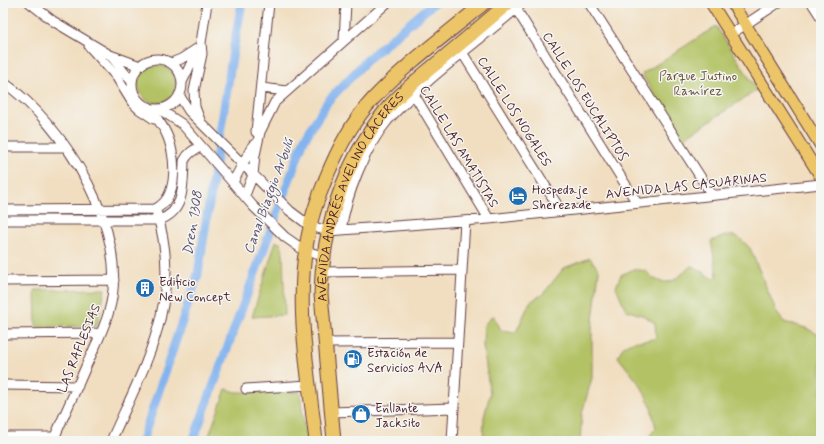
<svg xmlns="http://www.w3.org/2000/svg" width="824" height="444" viewBox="0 0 824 444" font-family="Mynerve,sans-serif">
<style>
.green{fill:#b2c265;stroke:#7e7048}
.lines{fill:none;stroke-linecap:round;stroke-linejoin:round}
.canal{stroke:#83b4ef;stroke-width:9}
.minor-casing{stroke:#633c41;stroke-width:11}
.major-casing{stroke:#633c41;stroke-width:13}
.highway-casing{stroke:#633c41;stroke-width:15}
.minor{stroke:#fff;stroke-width:9}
.major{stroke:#edc569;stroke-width:11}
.highway{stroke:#edc569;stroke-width:13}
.labels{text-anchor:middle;stroke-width:3;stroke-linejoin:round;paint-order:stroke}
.park-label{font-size:13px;fill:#69503c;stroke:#f6f6f2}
.street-label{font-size:13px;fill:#4a1f2b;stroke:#f6f6f2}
.poi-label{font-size:13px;fill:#4a1f2b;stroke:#f6f6f2;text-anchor:start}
.water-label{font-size:14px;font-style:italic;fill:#5e5370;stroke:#f6f6f2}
</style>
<rect width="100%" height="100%" fill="#f6f6f2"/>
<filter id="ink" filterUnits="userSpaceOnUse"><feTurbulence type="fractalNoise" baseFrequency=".025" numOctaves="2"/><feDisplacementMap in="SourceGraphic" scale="8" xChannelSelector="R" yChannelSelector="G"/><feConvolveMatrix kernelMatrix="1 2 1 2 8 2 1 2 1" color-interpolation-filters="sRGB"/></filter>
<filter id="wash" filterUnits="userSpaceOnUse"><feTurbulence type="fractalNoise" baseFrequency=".012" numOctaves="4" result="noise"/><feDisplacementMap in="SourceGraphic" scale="16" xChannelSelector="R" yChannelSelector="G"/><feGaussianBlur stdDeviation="0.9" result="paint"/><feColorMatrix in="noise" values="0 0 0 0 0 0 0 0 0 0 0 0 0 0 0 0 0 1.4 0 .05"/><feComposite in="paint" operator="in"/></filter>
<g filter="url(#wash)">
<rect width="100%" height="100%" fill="#f1dec0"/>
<!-- green -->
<path class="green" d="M716,26L757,90L681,140L642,74Z
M138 84a19 19 0 1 1 38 0a19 19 0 1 1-38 0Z
M728,235L738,237L750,248L777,313L784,322L806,328L821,336V441H645L656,428L650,404L641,386L618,357C625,336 640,344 656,338L655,323L644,316L626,310L616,287L621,275L634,269L646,271C653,280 663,285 674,280C680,277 685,270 691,266C701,268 705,276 715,279L717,275L711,241Z
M276,241L281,244L283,252L285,315L252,317Z
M590,258L599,270L592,329V378L582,413L580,441H483L484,417L490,394L483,346L484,325L493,315L501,330L516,332L530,302L543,294L564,268Z
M105,289L97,326L36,327L35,290Z
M226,389L236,392H300L306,441H207Z"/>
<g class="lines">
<!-- canal -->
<path class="canal" d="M142,441L198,274L233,51L242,3
M193,441L304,140L328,101L369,58L434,3"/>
</g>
</g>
<g filter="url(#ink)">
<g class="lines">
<defs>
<path id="minor" d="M30,3L53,21L110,55L140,66
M589,3L712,195
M812,3L821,17
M513,4L637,203
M731,34L778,3
M344,41L346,3
M89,46L116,76L132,102L139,109L154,119
M460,49L561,211
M111,56L132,82
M132 84a25 25 0 1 1 50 0a25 25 0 1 1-50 0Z
M171,63L181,59L198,48
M3,82C65,125 132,233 109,311C104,329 95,347 87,364C76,390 64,415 53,441
M182,82L201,44
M261,88L287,91
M412,91L489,219
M179,95L189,111L290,211L310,226L328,231L489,219L821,184
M159,109L182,124L253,206L285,237L305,251L323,256
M200,120L195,107L194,91L202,54L201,43L207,3
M256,132L269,3
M3,147H65
M233,182L253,145
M245,195L253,175L255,155L260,132L275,102L387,3
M3,210L155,209C180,198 176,153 166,133C162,124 155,116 149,107
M3,220H159C185,212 183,185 184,161C188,153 193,150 201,147
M341,230C346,196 365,147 388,120C426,78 480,40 523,3
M321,272L462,270
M3,281L114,280
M3,334L101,333
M325,343L458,342
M3,385L78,386
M246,389L309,385
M331,412L454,408
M3,437H54
M111,441C145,364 184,301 157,214
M452,441L465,221"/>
<path id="major" d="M711,3L821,177
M732,3L821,146"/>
<g id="highway">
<path d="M316,441C308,371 293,297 310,227C313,210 320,194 326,178C338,149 352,121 374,98C407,63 447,34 484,3"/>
<path id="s1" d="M334,441L321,294C322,229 344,162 385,111C402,91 423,75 443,58C465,40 487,21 508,3"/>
</g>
</defs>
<!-- minor casing -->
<use href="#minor" class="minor-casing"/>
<!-- major casing -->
<use href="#major" class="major-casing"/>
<!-- highway casing -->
<use href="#highway" class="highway-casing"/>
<!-- minor -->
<use href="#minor" class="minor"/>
<!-- major -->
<use href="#major" class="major"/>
<!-- highway -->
<use href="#highway" class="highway"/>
</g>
</g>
<!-- icons -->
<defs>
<symbol id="hotel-disc" viewBox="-11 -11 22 22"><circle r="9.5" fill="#1f6fb2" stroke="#f6f6f2"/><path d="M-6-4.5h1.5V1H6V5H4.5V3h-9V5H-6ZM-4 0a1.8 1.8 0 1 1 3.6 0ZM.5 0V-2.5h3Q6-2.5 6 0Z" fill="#fff"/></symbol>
<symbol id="building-disc" viewBox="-11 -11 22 22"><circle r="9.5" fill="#1f6fb2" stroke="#f6f6f2"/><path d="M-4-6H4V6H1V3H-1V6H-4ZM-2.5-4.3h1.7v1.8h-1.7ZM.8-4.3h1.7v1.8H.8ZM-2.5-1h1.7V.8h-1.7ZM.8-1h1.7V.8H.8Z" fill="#fff"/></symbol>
<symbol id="fuel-disc" viewBox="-11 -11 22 22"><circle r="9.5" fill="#1f6fb2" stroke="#f6f6f2"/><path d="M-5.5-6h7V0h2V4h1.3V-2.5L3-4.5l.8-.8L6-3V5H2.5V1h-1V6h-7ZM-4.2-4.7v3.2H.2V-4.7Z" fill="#fff"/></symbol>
<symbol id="shop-disc" viewBox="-11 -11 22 22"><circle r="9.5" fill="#1f6fb2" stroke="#f6f6f2"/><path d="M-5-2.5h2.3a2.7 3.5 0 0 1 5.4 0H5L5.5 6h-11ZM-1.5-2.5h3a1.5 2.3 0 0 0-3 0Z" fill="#fff"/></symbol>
</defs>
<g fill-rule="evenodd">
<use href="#hotel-disc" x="507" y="185" width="22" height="22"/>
<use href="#building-disc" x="134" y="277" width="22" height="22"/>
<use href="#fuel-disc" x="342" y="348" width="22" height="22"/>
<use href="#shop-disc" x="350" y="403" width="22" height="22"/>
</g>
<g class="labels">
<!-- park labels -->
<g class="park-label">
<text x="698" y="80">Parque Justino<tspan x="698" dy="15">Ramírez</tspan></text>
</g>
<!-- street labels -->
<g class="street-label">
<text transform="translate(586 96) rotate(58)" y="5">CALLE LOS EUCALIPTOS</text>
<text transform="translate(515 111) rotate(58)" y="5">CALLE LOS NOGALES</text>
<text transform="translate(460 146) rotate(59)" y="5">CALLE LAS AMATISTAS</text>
<text transform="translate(686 185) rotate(-6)" y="5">AVENIDA LAS CASUARINAS</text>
<text dy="5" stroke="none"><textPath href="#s1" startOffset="254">AVENIDA ANDRÉS AVELINO CÁCERES</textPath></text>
<text transform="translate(78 348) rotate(-68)" y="5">LAS RAFLESIAS</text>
</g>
<!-- poi labels -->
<g class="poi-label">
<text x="532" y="194">Hospedaje<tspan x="532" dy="15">Sherezade</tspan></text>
<text x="159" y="286">Edificio<tspan x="159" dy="15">New Concept</tspan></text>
<text x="367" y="357">Estación de<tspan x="367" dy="15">Servicios AVA</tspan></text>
<text x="375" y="412">Enllante<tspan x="375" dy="15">Jacksito</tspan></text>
</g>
<!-- water labels -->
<g class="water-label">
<text transform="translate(268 196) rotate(-70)" y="5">Canal Biaggio Arbulú</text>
<text transform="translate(192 223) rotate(-81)" y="5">Dren 1308</text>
</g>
</g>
<!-- margin -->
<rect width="824" height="444" fill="none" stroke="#f6f6f2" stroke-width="16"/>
</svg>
